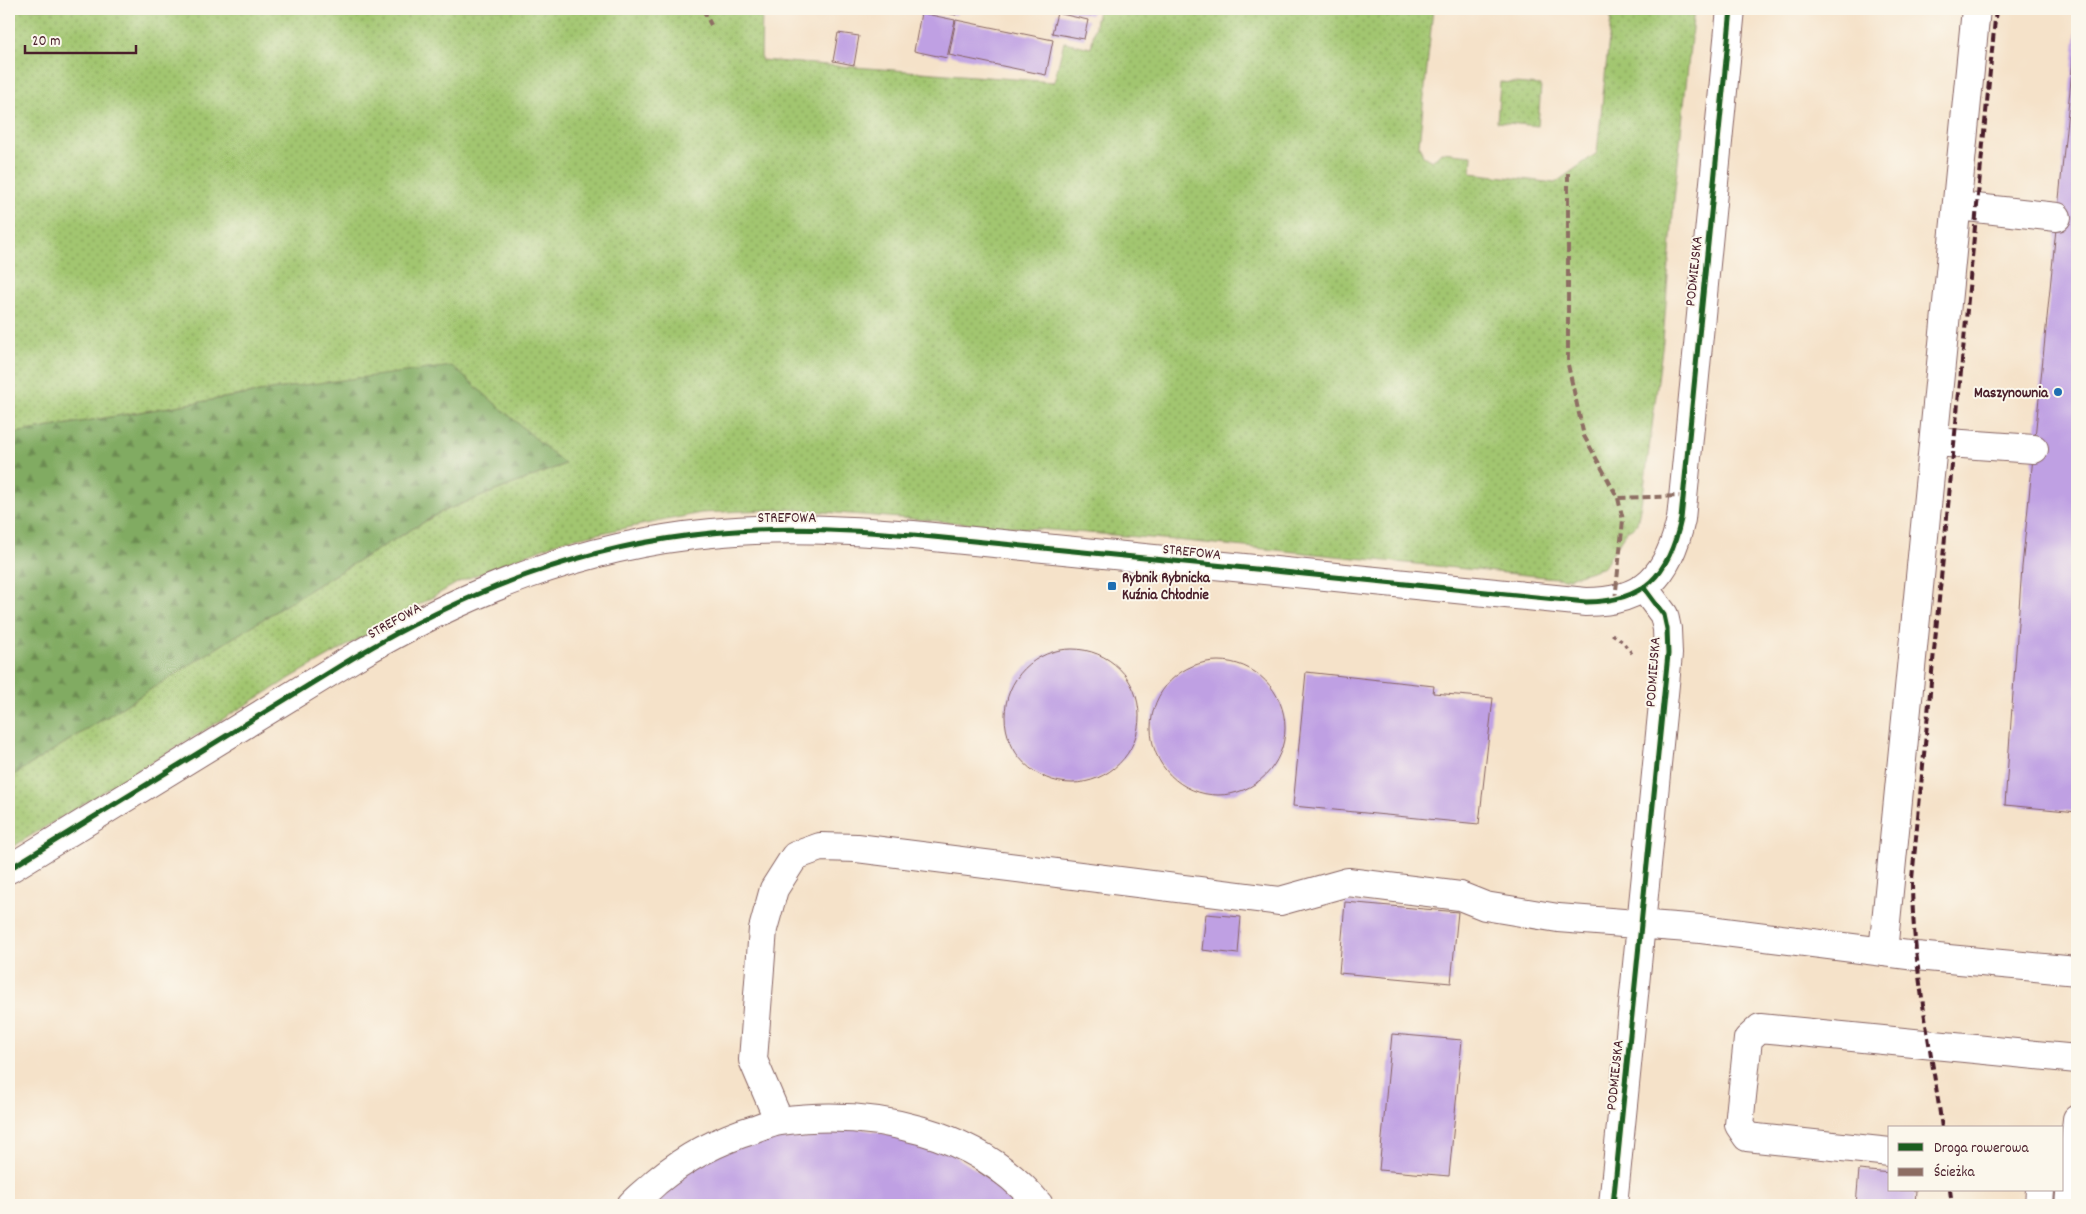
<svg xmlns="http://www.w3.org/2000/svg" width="2086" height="1214" viewBox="0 0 2086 1214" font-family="Dekko,sans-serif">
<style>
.grass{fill:url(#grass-dots);stroke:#76724e}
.forest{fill:url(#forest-firs);stroke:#666546}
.building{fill:#bfa0e3}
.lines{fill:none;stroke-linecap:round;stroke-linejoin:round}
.minor-casing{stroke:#866362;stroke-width:30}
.path{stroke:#866362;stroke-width:3;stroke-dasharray:4 4;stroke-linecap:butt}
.minor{stroke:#fff;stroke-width:28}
.rail{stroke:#4a1f2b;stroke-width:4;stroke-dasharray:8 4;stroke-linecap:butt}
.quiet{stroke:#8d6e63;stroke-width:4;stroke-dasharray:8 4;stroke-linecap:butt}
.cycleway-casing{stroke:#fbf7ec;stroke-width:8}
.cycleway{stroke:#1b5e20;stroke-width:5}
.poi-dot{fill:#1f6fb2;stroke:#fbf7ec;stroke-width:2}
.labels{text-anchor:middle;stroke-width:4;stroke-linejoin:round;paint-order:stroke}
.street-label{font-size:15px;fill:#4a1f2b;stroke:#fbf7ec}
.poi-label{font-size:15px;font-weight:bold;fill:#4a1f2b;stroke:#fbf7ec;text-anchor:end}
</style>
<defs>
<pattern id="grass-dots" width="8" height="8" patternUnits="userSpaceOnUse" patternTransform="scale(1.25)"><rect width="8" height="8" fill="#a2c670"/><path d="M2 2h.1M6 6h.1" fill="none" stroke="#86a05c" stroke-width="1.8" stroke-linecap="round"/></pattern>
<pattern id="forest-firs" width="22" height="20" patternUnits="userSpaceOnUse" patternTransform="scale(1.25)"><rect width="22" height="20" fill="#81ab62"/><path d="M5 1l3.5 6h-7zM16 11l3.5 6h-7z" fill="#6c8b51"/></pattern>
</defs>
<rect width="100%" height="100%" fill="#fbf7ec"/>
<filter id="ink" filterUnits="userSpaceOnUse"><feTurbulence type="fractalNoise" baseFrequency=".02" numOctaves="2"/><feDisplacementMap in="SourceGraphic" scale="10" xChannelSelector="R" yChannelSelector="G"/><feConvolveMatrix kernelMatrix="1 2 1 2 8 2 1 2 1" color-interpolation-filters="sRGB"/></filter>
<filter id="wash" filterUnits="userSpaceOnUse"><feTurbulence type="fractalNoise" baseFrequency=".0096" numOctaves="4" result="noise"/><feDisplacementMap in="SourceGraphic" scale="20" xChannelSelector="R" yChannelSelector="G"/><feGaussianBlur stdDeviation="1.12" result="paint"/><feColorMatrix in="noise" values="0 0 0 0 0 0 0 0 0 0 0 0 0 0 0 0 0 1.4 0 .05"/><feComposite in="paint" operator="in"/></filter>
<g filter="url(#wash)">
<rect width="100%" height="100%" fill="#f5e2c9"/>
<!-- grass -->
<path class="grass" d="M9,9H762L761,60L1054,82L1064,42L1091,48L1098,9H1433L1419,145L1423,156L1432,161L1441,152L1472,155L1471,173L1555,183L1597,153L1612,9H1694L1674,200L1663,341L1644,488L1637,523L1633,529L1627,530L1604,567L1566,579L1175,540L787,509L701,513L561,541L459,582L292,677L9,849V778L319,584L441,512L565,464L295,386L9,434Z
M1500,82L1541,85L1538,126L1497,122Z"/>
<!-- forest -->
<path class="forest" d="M452,366L565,464L441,512L319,584L9,778V434L295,386Z"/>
<g id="blocks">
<!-- building -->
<path class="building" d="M928,9H957L956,15Z
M1060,9H1092L1091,15Z
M921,13L955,20L947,58L914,51Z
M1057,13L1088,20L1084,39L1052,33Z
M956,20L1053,40L1046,75L949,55Z
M2076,30H2077V812L2005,805L2022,567Z
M838,33L859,36L854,65L833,61Z
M1005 716a67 67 0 1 1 134 0a67 67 0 1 1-134 0Z
M1151 728a67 67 0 1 1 134 0a67 67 0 1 1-134 0Z
M1306,672L1434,686L1433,693L1493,698L1479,824L1293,806Z
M1345,902L1458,912L1451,983L1339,973Z
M1206,914L1241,917L1238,954L1202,950Z
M1392,1034L1462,1040L1449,1176L1379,1170Z
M830,1123L936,1143L1028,1205H635L725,1145Z
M1859,1170L1890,1173V1190H1916L1915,1205H1856Z"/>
</g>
</g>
<g filter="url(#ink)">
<use href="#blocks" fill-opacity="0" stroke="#866362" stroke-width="1"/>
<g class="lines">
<defs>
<path id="minor" d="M1958,206L2057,217
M1934,442L2034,449
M9,869L353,658C465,592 582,545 712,533C779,526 846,530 913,535L1586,602C1644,602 1669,575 1681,519L1731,9
M1883,952L1976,9
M779,1121L753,1060L763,929L774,889L795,856L820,847L857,848L1280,901L1348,882L1460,896L1485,906L1558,918L1701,929L1916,956L2077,971
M1890,1152L1747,1137L1739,1125L1748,1039L1760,1028L2077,1059
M631,1205C638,1197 648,1190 656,1182C686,1157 718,1140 755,1129C763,1126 772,1122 780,1121C872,1108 978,1131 1039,1205
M1613,1205L1668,654L1667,629L1664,615L1644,588
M2039,1205L2040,1190
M2069,1205L2077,1119"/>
</defs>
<!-- minor casing -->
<use href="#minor" class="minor-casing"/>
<!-- path -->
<path class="path" d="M1171,601L1179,596
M1612,634L1623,642L1634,656"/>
<!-- minor -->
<use href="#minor" class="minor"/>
<!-- rail -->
<path class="rail" d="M1942,1128C1931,1045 1912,963 1912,879L1996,9
M1950,1190L1952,1205"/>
<!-- quiet -->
<path class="quiet" d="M703,9L711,25
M1568,173V365L1584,436L1618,498L1683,496
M1615,601L1623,520L1618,498"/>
<defs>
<path id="cycleway" d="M9,869L353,658C465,592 582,545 712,533C779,526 846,530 913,535L1586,602C1644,602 1669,575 1681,519L1731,9
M1613,1205L1668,654L1667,629L1664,615L1644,588"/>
</defs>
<!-- cycleway casing -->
<use href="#cycleway" class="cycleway-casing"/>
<!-- cycleway -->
<use href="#cycleway" class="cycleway"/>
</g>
</g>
<!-- markers -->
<g class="poi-dot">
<circle cx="2058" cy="392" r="5"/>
<rect x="1107" y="581" width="10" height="10" rx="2.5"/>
</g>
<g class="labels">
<!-- street labels -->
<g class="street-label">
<text transform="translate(1693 271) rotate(-84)" y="5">PODMIEJSKA</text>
<text x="787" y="522">STREFOWA</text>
<text transform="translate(1192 551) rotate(6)" y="5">STREFOWA</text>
<text transform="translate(394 620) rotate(-29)" y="5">STREFOWA</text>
<text transform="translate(1652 672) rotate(-86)" y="5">PODMIEJSKA</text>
<text transform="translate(1614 1075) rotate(-84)" y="5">PODMIEJSKA</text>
</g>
<!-- poi labels -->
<g class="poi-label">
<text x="2048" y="397">Maszynownia</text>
<text x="1122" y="582" text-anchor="start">Rybnik Rybnicka<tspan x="1122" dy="17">Kuźnia Chłodnie</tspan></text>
</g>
</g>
<!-- margin -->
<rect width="2086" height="1214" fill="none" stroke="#fbf7ec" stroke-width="30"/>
<!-- legend -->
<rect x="1888" y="1126" width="175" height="65" fill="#fbf7ec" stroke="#b4a19f"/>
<rect x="1898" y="1143" width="25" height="8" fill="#1b5e20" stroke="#b4a19f"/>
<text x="1934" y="1152" font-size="15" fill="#4a1f2b">Droga rowerowa</text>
<rect x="1898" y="1168" width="25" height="8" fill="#8d6e63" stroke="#b4a19f"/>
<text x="1934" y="1176" font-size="15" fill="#4a1f2b">Ścieżka</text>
<!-- scale -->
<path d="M25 45v8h111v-8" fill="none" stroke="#4a1f2b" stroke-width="2.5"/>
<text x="32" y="45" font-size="15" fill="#4a1f2b" stroke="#fbf7ec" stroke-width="4" paint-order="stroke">20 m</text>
</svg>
